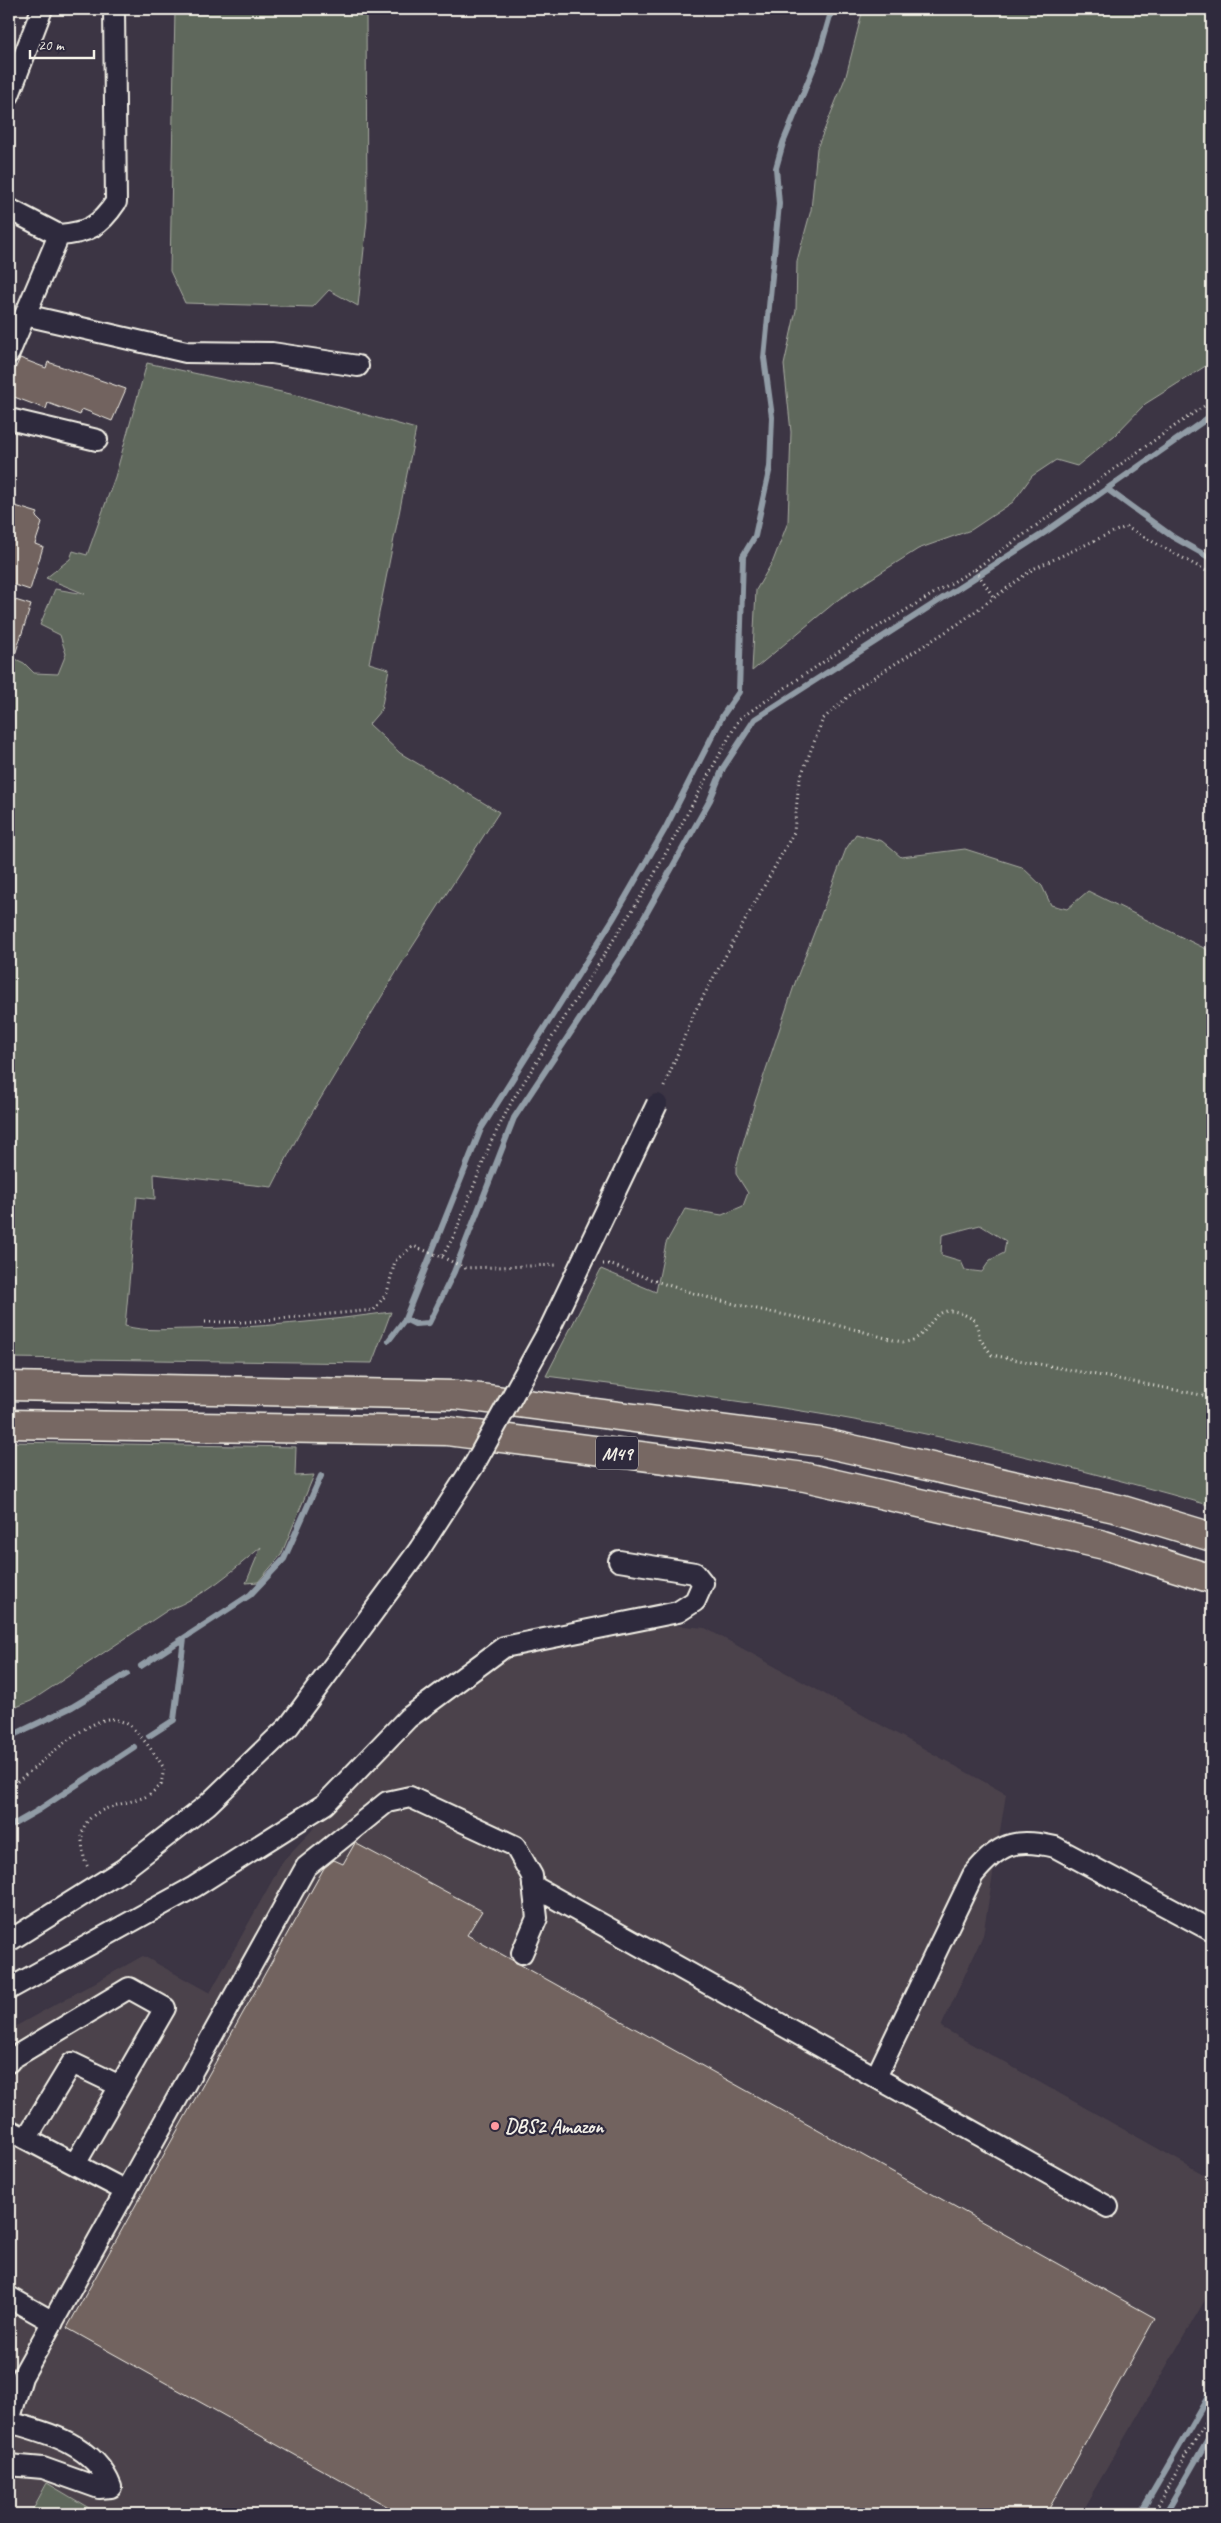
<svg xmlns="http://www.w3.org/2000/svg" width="1221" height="2523" viewBox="0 0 1221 2523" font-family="Caveat,sans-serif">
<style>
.built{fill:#4c434c}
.green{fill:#5e685c;stroke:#a9aca2;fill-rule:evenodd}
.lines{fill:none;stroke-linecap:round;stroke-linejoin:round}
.stream{stroke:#919ca6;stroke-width:6}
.building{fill:#72635f;stroke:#f4f1e8}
.minor-casing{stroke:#f4f1e8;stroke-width:24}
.highway-casing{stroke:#f4f1e8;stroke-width:31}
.path{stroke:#f4f1e8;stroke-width:3;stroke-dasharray:1 4;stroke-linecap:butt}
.minor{stroke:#2f2a3d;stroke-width:20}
.highway{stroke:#776864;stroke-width:28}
.minor-bridge-casing{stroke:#f4f1e8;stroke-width:24;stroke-linecap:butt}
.minor-bridge{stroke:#2f2a3d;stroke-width:20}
.poi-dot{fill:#ff9aa2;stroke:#2f2a3d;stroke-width:2}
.labels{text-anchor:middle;stroke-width:4.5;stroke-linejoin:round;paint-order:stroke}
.shield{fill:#2f2a3d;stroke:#b9b5b5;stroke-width:1}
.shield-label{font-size:19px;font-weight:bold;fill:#f4f1e8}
.poi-label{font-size:20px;font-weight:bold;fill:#f4f1e8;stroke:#2f2a3d;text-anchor:start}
</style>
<rect width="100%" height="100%" fill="#3c3544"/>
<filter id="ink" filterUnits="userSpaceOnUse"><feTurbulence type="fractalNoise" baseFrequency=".02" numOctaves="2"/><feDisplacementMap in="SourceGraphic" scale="10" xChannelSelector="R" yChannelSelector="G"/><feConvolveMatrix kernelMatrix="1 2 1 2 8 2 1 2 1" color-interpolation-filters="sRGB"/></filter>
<g filter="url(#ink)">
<!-- built -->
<path class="built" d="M672,1625L705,1628L1006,1794L983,1935L941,2027L1212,2179V2288L1080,2514H99L47,2484L30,2514H9V2030L143,1956L210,1993L283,1861L400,1736L497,1661L516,1653L547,1643Z"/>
<!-- green -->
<path class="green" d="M175,9H366L367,220L358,306L329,290L313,307L185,303L170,271Z
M863,9H1212V362L1145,404L1115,435L1077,466L1056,460L1032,476L1013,502L971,530L918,549L839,599L752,671L756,590L773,561L788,522L791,432L784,365L796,310L797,261L811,210L817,148L846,76Z
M147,363L300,396L416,429L369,663L389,669L381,710L369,724L400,753L499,812L400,966L298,1136L272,1187L154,1174L155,1199L137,1197L125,1326C146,1332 168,1329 190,1329C257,1328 324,1321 391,1312L372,1363L9,1358V656L24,663L34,673L58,674L66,654L60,635L40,625L55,589L85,594L46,578L70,559L73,551L87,555L115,477Z
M856,834L882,841L901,857L965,849L1022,867L1042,886L1051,905L1067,909L1088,891L1212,952V1506C1100,1474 986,1445 871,1423C764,1403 655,1390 546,1376L601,1269L656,1292L666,1243L685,1209L722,1215L743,1206L748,1193L736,1174V1167L755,1102L796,980L846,849ZM980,1225L1006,1241L1004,1253L990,1260L982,1272L965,1270L961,1261L941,1255L942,1235Z
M9,1442L296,1447L295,1476L314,1475L281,1555L258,1582L246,1583L261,1547C231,1572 205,1596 168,1610L31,1701L9,1710Z
M47,2483L99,2514H30Z"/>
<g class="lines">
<!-- stream -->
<path class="stream" d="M1107,489L1173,537L1212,559
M405,1319L415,1324L429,1323L454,1272L514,1118L627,948L710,800L723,768L755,719L1044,533L1212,415
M389,1340L405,1319L481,1129L613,919L665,829L723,715L739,692L743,556L755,536L770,467L772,417L764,358L779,204L776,168L783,143L818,57L832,9
M141,1666L250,1595L284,1559L321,1476
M149,1736L174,1720L184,1638
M9,1737L72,1707L127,1674
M9,1827L37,1811L134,1747
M1140,2514L1212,2390
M1165,2514L1212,2432"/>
</g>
<!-- building -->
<path class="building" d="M20,358L46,368L48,362L126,389L112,421L82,409L80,415L48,403L46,409L9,395V382Z
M9,504L38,513L36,517L42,523L35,544L43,547L30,590L9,583Z
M12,599L31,605L12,664H9V608Z
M355,1843L482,1911L467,1935L1155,2318L1046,2514H401L67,2328L324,1868L334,1860L343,1864Z"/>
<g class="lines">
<defs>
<path id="minor" d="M9,95L42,9
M9,209L59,235L9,353
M59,235C88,233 100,226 116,202L114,9
M25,315L186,352L272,353L358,366
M9,419L97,440
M533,1886L1108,2207
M9,1941L124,1869L207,1805L289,1726L419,1550
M9,1989L194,1887L325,1804L408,1718L504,1647L678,1612L695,1601L703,1583L695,1573L619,1561
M9,2062L11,2059L129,1988L165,2008L75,2164
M876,2077L973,1875C999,1844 1014,1837 1055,1847L1212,1931
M9,2130L126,2191
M26,2139L72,2063L120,2086
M9,2297L53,2322
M9,2421L22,2377L306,1867L387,1802L410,1797L515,1846L532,1876L537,1918L522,1953
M9,2422C49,2433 95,2445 111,2487L99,2488L43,2468L9,2465"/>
<path id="highway" d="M9,1386L457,1395L820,1442L1119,1509L1212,1537
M9,1424L447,1431L805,1477L1104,1545L1212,1579"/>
</defs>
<!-- minor casing -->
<use href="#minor" class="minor-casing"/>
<!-- highway casing -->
<use href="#highway" class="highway-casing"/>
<!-- path -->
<path class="path" d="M975,569C1055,514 1131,454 1212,401
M664,1087L694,1013L794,832L799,781L823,719L860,686L958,624L1033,569L1113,532L1126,527L1212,574
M442,1257L465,1268L559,1265
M603,1264H609C631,1272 652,1280 674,1287C730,1306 790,1315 849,1328C859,1330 897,1342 904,1342C936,1340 927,1290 976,1321L980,1339L992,1355L1212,1397
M205,1322H244L374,1310L387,1293L395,1261L413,1246L442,1257L455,1234L491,1142L512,1101L650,882L739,719L859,638L975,569L994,598
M9,1787C39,1768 75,1726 108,1719C113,1718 125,1722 129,1725C143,1737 154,1753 164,1768L161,1785C156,1789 149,1796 142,1798C119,1806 80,1808 82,1841C83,1851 83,1859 88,1867
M1152,2514L1212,2412"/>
<!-- minor -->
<use href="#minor" class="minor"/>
<!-- highway -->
<use href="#highway" class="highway"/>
<defs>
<path id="minor-bridge" d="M419,1550L474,1465L550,1328L657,1104"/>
</defs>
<!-- minor-bridge casing -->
<use href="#minor-bridge" class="minor-bridge-casing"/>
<!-- minor-bridge -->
<use href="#minor-bridge" class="minor-bridge"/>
</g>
</g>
<!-- markers -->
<circle class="poi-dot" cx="495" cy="2126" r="5"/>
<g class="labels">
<!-- shield labels -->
<rect class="shield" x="596" y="1436.5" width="42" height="33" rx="4"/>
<g class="shield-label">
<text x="617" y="1460">M49</text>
</g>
<!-- poi labels -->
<g class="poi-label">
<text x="505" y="2133">DBS2 Amazon</text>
</g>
</g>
<!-- margin -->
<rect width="1221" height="2523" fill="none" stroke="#2f2a3d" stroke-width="30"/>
<rect x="15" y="15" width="1191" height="2493" fill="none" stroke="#f4f1e8" stroke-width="2" filter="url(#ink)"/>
<!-- scale -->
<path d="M30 50v8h64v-8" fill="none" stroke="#f4f1e8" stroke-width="2.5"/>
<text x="38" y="50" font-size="15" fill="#f4f1e8" stroke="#2f2a3d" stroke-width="4" paint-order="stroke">20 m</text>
</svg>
